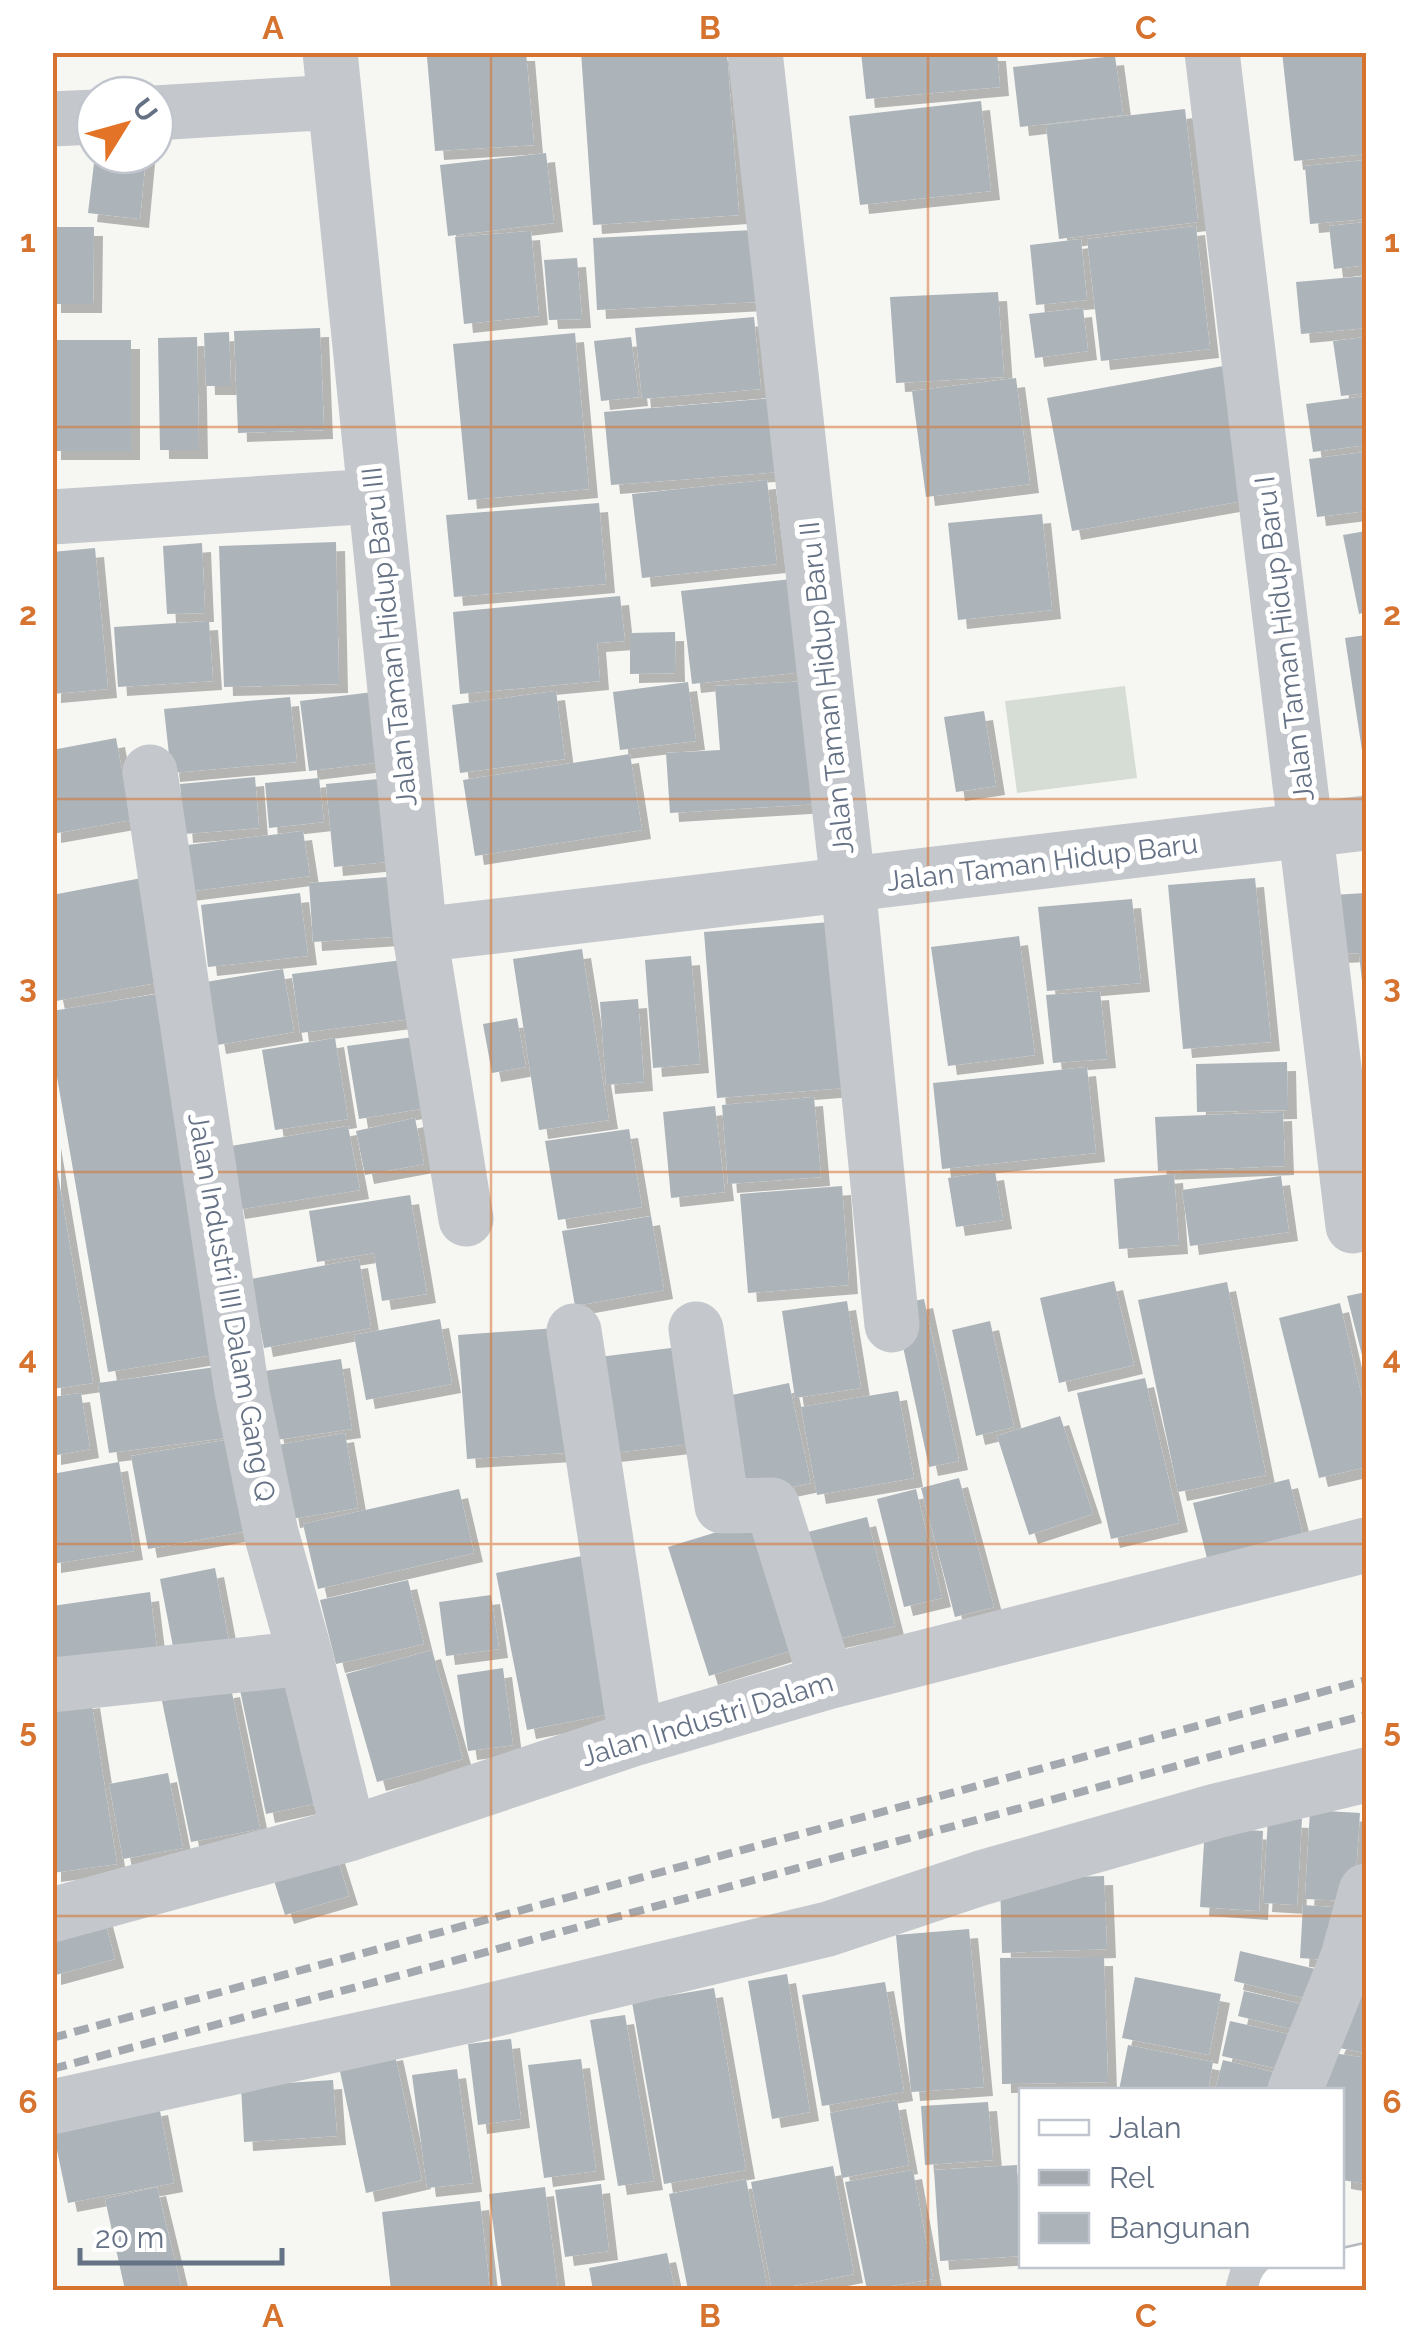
<svg xmlns="http://www.w3.org/2000/svg" width="1419" height="2343" viewBox="0 0 1419 2343" font-family="Raleway,sans-serif">
<style>
.green{fill:#d6ddd4}
.building{fill:#acb3b9;filter:url(#shadow)}
.lines{fill:none;stroke-linecap:round;stroke-linejoin:round}
.secondary-casing{stroke:#b6bac0;stroke-width:60}
.street{stroke:#c4c7cb;stroke-width:55}
.secondary{stroke:#fff;stroke-width:55}
.rail{stroke:#a4a9b0;stroke-width:8;stroke-dasharray:15 8;stroke-linecap:butt}
.grid{fill:none;stroke:#d6732f;stroke-width:2.5;stroke-opacity:0.55}
.labels{text-anchor:middle;stroke-width:10;stroke-linejoin:round;paint-order:stroke}
.street-label{font-size:28px;fill:#657184;stroke:#fff}
.neatline{fill:none;stroke:#d6732f;stroke-width:4}
.grid-label{font-size:32px;text-anchor:middle;font-weight:bold;fill:#d6732f}
</style>
<defs>
<filter id="shadow"><feDropShadow dx="9" dy="9" stdDeviation="0" flood-color="#0004"/></filter>
</defs>
<rect width="100%" height="100%" fill="#f6f6f3"/>
<!-- green -->
<path class="green" d="M1125,686L1137,778L1017,793L1005,701Z"/>
<!-- building -->
<path class="building" d="M475,52H526L534,145L435,151L427,57Z
M581,52H727L739,215L593,225Z
M861,52H997L1000,87L866,99Z
M1282,52H1366V154L1294,161Z
M1115,56L1123,115L1020,127L1013,67Z
M981,101L991,191L860,205L849,116Z
M1185,109L1198,222L1059,239L1046,125Z
M546,153L554,223L448,236L440,165Z
M95,155H146L140,219L88,213Z
M1366,160V219L1310,224L1305,166Z
M1366,222V265L1334,269L1329,226Z
M1196,226L1210,349L1101,361L1087,239Z
M52,227H94L93,304H52Z
M753,230L757,302L597,310L593,238Z
M531,231L539,316L464,324L455,237Z
M1081,239L1087,300L1036,305L1030,245Z
M577,258L582,319L549,320L544,260Z
M1366,276V328L1301,334L1296,282Z
M998,292L1004,377L896,383L890,297Z
M1083,308L1088,351L1035,358L1029,314Z
M754,317L761,389L642,399L635,328Z
M320,328L324,430L238,433L234,331Z
M229,332L231,386H206L204,333Z
M575,333L589,489L468,500L453,344Z
M197,337L199,450H160L158,338Z
M631,337L639,397L601,401L594,341Z
M1366,337V393L1341,396L1333,341Z
M52,340H131V451H52Z
M1223,366L1248,500L1072,531L1047,398Z
M1016,378L1030,484L926,497L912,391Z
M1366,396V445L1313,452L1306,404Z
M773,398L779,472L611,485L604,412Z
M1366,452V511L1317,517L1309,459Z
M767,480L777,564L642,578L632,494Z
M599,503L606,584L454,597L446,515Z
M1042,514L1052,610L958,620L948,523Z
M1366,531V612L1359,614L1343,535Z
M336,542L339,684L224,687L219,546Z
M202,543L205,613L167,614L163,546Z
M95,548L108,689L52,694V552Z
M792,579L803,672L692,684L681,591Z
M620,596L625,641L597,643L600,681L460,694L453,612Z
M209,621L213,681L118,687L114,627Z
M675,632L676,673L630,674V633Z
M1366,635V756L1363,757L1345,638Z
M811,681L818,804L670,813L666,753L720,750L715,686Z
M688,682L696,741L620,750L613,692Z
M556,691L565,759L460,773L452,705Z
M373,692L382,762L309,771L300,701Z
M290,697L297,762L171,773L164,709Z
M984,711L996,786L956,792L944,717Z
M116,738L131,820L52,834V750Z
M630,754L642,830L475,856L463,780Z
M255,777L259,828L184,834L180,784Z
M319,778L324,822L269,828L265,783Z
M389,778L397,861L334,867L326,784Z
M303,831L310,876L185,892L179,846Z
M401,876L406,936L313,942L309,883Z
M147,877L167,981L56,1001L52,982V895Z
M1255,878L1271,1042L1183,1049L1168,885Z
M300,893L308,956L208,967L201,905Z
M1366,893V980L1362,981L1359,953L1336,954L1332,895Z
M1132,899L1141,983L1047,991L1038,907Z
M843,921L857,1087L717,1098L704,932Z
M1019,936L1035,1055L948,1066L931,947Z
M582,949L609,1120L539,1130L513,959Z
M691,956L700,1064L653,1068L645,960Z
M410,959L418,1018L300,1033L292,974Z
M283,969L294,1032L217,1045L206,982Z
M1100,991L1107,1059L1053,1063L1046,995Z
M168,992L231,1352L108,1372L52,1048V1011Z
M638,999L644,1082L606,1085L600,1002Z
M517,1018L526,1067L492,1073L483,1024Z
M428,1035L439,1106L359,1119L347,1046Z
M335,1038L348,1119L275,1130L262,1050Z
M1287,1062L1288,1110L1197,1112L1196,1064Z
M1087,1067L1096,1153L942,1169L933,1083Z
M814,1097L821,1177L728,1184L722,1105Z
M715,1106L725,1192L671,1198L663,1112Z
M1283,1112L1285,1166L1158,1171L1155,1117Z
M415,1118L424,1164L365,1175L356,1131Z
M348,1126L360,1190L236,1210L225,1147Z
M629,1129L642,1207L558,1220L545,1141Z
M52,1139L93,1383L52,1389Z
M995,1171L1003,1220L956,1227L948,1178Z
M1174,1174L1179,1245L1119,1249L1114,1179Z
M1281,1176L1289,1232L1190,1246L1182,1190Z
M842,1186L849,1285L748,1293L740,1194Z
M410,1195L427,1294L382,1301L374,1253L317,1262L309,1211Z
M651,1216L664,1290L575,1306L562,1231Z
M359,1259L371,1328L264,1348L251,1279Z
M1114,1281L1134,1365L1059,1383L1040,1298Z
M1227,1282L1266,1475L1178,1492L1138,1300Z
M1366,1292V1367H1365L1347,1296Z
M924,1299L959,1461L929,1467L894,1305Z
M847,1301L861,1388L795,1398L782,1311Z
M1340,1303L1366,1415V1467L1319,1478L1279,1318Z
M440,1319L452,1384L366,1400L354,1335Z
M990,1321L1014,1427L976,1436L952,1330Z
M570,1327L580,1452L467,1459L458,1335Z
M687,1346L699,1443L603,1454L591,1358Z
M341,1359L352,1429L276,1440L265,1371Z
M223,1366L233,1437L109,1453L98,1383Z
M1145,1378L1179,1523L1111,1539L1077,1393Z
M789,1383L811,1483L729,1500L708,1400Z
M898,1391L914,1478L817,1495L801,1407Z
M81,1393L90,1449L52,1456V1397Z
M1060,1416L1093,1514L1029,1535L997,1436Z
M345,1433L358,1508L291,1519L278,1445Z
M243,1437L259,1529L148,1549L131,1456Z
M119,1462L134,1551L52,1564V1474Z
M959,1478L994,1607L955,1617L921,1488Z
M1289,1479L1304,1539L1208,1562L1193,1503Z
M459,1489L474,1553L318,1589L303,1524Z
M916,1489L942,1598L904,1607L877,1499Z
M766,1517L806,1646L709,1676L668,1547Z
M867,1517L895,1626L823,1642L796,1535Z
M587,1555L620,1712L527,1730L496,1573Z
M215,1568L230,1647L175,1657L160,1579Z
M408,1580L424,1644L336,1664L320,1600Z
M150,1592L158,1657L57,1670L52,1606Z
M491,1595L499,1649L446,1656L439,1602Z
M432,1650L463,1759L377,1782L346,1674Z
M503,1668L513,1745L468,1751L457,1675Z
M301,1678L328,1801L266,1814L240,1690Z
M231,1688L260,1829L191,1842L162,1701Z
M91,1699L117,1864L52,1873V1705Z
M168,1773L183,1848L123,1859L109,1784Z
M1310,1810L1360,1813L1354,1901L1305,1899Z
M1268,1818L1302,1819L1297,1905L1263,1903Z
M1205,1827L1263,1831L1259,1911L1200,1907Z
M334,1848L349,1896L285,1915L270,1868Z
M1104,1876L1107,1949L1002,1953L1000,1879Z
M1303,1905L1345,1908L1343,1961L1300,1958Z
M103,1914L115,1959L52,1976V1927Z
M969,1929L984,2087L911,2092L896,1935Z
M1240,1951L1332,1973L1324,2003L1234,1981Z
M1104,1957L1108,2082L1002,2084L1000,1958Z
M787,1974L810,2112L772,2119L748,1981Z
M1135,1977L1221,1994L1209,2055L1122,2038Z
M1366,1979V2053L1334,2047Z
M885,1982L904,2092L822,2106L802,1995Z
M714,1988L746,2170L664,2184L632,2002Z
M1244,1991L1302,2004L1296,2030L1238,2016Z
M625,2015L654,2181L618,2186L590,2020Z
M1230,2021L1288,2034L1279,2069L1222,2056Z
M511,2039L521,2119L478,2125L468,2044Z
M1128,2045L1213,2062L1208,2090H1119Z
M394,2051L422,2180L366,2193L338,2062Z
M1320,2051L1366,2058V2184L1342,2180V2090H1314Z
M581,2059L596,2171L544,2178L528,2065Z
M1223,2060L1285,2075L1281,2090H1215Z
M457,2069L473,2183L427,2188L412,2075Z
M333,2080L337,2136L244,2142L241,2086Z
M897,2100L909,2165L842,2178L830,2113Z
M988,2102L993,2160L925,2165L921,2106Z
M159,2106L174,2183L68,2203L52,2126Z
M1017,2165L1021,2256L940,2261L934,2170Z
M833,2166L854,2274L772,2290L751,2182Z
M913,2170L933,2279L867,2290L845,2182Z
M746,2179L768,2290H688L669,2194Z
M601,2184L609,2251L565,2257L555,2190Z
M157,2187L182,2290H125L105,2199Z
M545,2187L558,2290H502L489,2194Z
M480,2201L490,2290H391L382,2212Z
M667,2253L675,2290H593L589,2268Z"/>
<g class="lines">
<defs>
<path id="secondary" d="M1286,2290L1366,2272"/>
</defs>
<!-- secondary casing -->
<use href="#secondary" class="secondary-casing"/>
<!-- street -->
<path class="street" d="M330,52L420,935L466,1219
M755,52L848,885L892,1325
M1212,52L1353,1226
M155,113L334,102
M52,119L95,117
M52,517L374,496
M150,772L242,1392L271,1533L306,1658L349,1834
M420,935L1366,823
M696,1329L722,1506L772,1505L827,1682
M574,1331L636,1738
M52,1685L306,1658
M52,1915L349,1834L636,1738L827,1682L1366,1545
M1295,2090L1348,1957L1366,1891
M52,2107L467,2016L828,1929L981,1878L1216,1811L1366,1775
M1253,2290L1260,2266"/>
<!-- secondary -->
<use href="#secondary" class="secondary"/>
<!-- rail -->
<path class="rail" d="M52,2038L1366,1680
M52,2069L1366,1715"/>
</g>
<!-- grid -->
<path class="grid" d="M491,52V2290M928,52V2290M52,427H1366M52,799H1366M52,1172H1366M52,1544H1366M52,1916H1366"/>
<g class="labels">
<!-- street labels -->
<g class="street-label">
<text transform="translate(389 637) rotate(-96)" y="10">Jalan Taman Hidup Baru III</text>
<text transform="translate(1284 639) rotate(-97)" y="10">Jalan Taman Hidup Baru I</text>
<text transform="translate(826 688) rotate(-96)" y="10">Jalan Taman Hidup Baru II</text>
<text transform="translate(1042 862) rotate(-7)" y="10">Jalan Taman Hidup Baru</text>
<text transform="translate(232 1307) rotate(80)" y="10">Jalan Industri III Dalam Gang Q</text>
<text transform="translate(707 1719) rotate(-17)" y="10">Jalan Industri Dalam</text>
</g>
</g>
<!-- border -->
<rect width="1419" height="2343" fill="none" stroke="#ffffff" stroke-width="110"/>
<!-- legend -->
<rect x="1019" y="2088" width="325" height="180" fill="#ffffff" stroke="#c1c6ce" stroke-width="2.5"/>
<rect x="1039" y="2120" width="50" height="15" fill="#ffffff" stroke="#c1c6ce" stroke-width="2.5"/>
<text x="1109" y="2138" font-size="30" fill="#657184">Jalan</text>
<rect x="1039" y="2170" width="50" height="15" fill="#a4a9b0" stroke="#c1c6ce" stroke-width="2.5"/>
<text x="1109" y="2188" font-size="30" fill="#657184">Rel</text>
<rect x="1039" y="2213" width="50" height="30" fill="#acb3b9" stroke="#c1c6ce" stroke-width="2.5"/>
<text x="1109" y="2238" font-size="30" fill="#657184">Bangunan</text>
<!-- north arrow -->
<g transform="translate(125 125) rotate(53)"><circle r="48" fill="#ffffff" stroke="#c1c6ce" stroke-width="2.5"/>
<path d="M0-8L18 38L0 25L-18 38Z" fill="#e37326"/>
<text y="-15" font-size="28" font-weight="bold" text-anchor="middle" fill="#657184">U</text>
</g>
<!-- scale -->
<path d="M80 2248v15h202v-15" fill="none" stroke="#657184" stroke-width="5"/>
<text x="95" y="2248" font-size="30" fill="#657184" stroke="#ffffff" stroke-width="8" paint-order="stroke">20 m</text>
<rect x="55" y="55" width="1309" height="2233" class="neatline"/>
<g class="grid-label">
<text x="273" y="39">A</text>
<text x="710" y="39">B</text>
<text x="1146" y="39">C</text>
<text x="28" y="252">1</text>
<text x="1392" y="252">1</text>
<text x="28" y="625">2</text>
<text x="1392" y="625">2</text>
<text x="28" y="997">3</text>
<text x="1392" y="997">3</text>
<text x="28" y="1369">4</text>
<text x="1392" y="1369">4</text>
<text x="28" y="1741">5</text>
<text x="1392" y="1741">5</text>
<text x="28" y="2113">6</text>
<text x="1392" y="2113">6</text>
<text x="273" y="2327">A</text>
<text x="710" y="2327">B</text>
<text x="1146" y="2327">C</text>
</g>
</svg>
